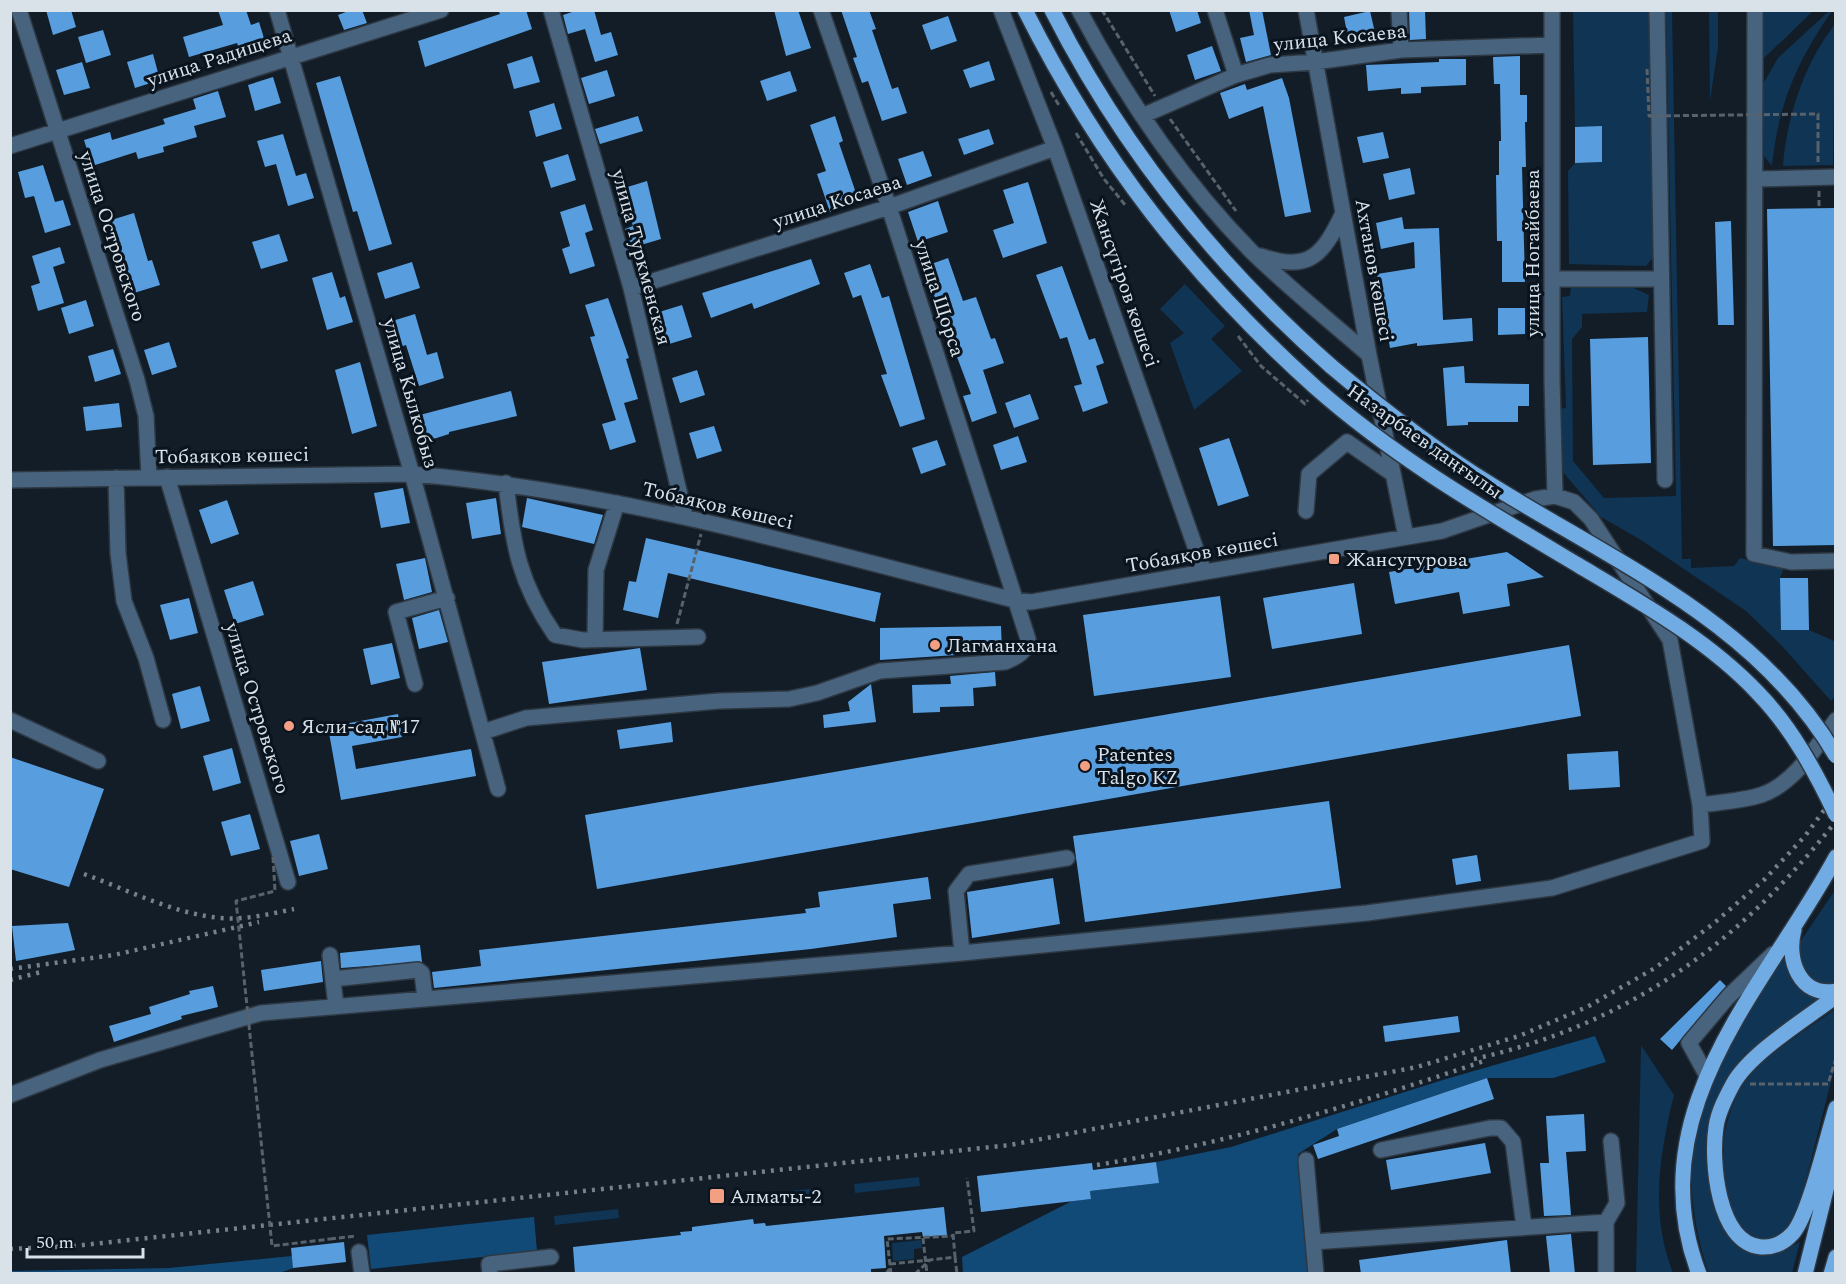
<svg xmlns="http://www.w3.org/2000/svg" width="1846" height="1284" viewBox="0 0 1846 1284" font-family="Spectral,serif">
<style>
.green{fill:#103454}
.forest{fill:#114977}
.building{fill:#589edf}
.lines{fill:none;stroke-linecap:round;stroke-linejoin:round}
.minor-casing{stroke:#2e3843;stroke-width:18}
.major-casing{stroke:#2e3843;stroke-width:18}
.path{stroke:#58626b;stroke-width:3;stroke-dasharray:6 3;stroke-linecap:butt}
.minor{stroke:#48637e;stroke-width:15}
.major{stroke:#71abe3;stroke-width:15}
.rail{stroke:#77818a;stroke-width:4.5;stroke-dasharray:3 6;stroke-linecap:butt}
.major-bridge-casing{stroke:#2e3843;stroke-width:18;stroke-linecap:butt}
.path-bridge{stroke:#58626b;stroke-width:3;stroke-dasharray:6 3;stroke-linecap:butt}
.major-bridge{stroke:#71abe3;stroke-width:15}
.poi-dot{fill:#f39f84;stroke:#09141f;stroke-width:2}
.labels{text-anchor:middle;stroke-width:6;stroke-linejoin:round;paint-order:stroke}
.street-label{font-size:20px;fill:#d9e1e9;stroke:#09141f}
.poi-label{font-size:20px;fill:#d9e1e9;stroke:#09141f;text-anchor:start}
</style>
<rect width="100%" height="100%" fill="#121d28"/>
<!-- green -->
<path class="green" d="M1573,11H1651L1655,255L1646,266L1569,264L1568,171L1575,163L1602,162V127H1575Z
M1666,11H1672L1682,559H1691V568L1734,566L1740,558L1784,568L1780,578L1809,630L1834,641L1835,696L1831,701L1782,646L1746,611L1641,540L1601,517L1562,471L1559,409L1566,408L1562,297L1570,296L1571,286L1631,287L1649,295L1647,312L1582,314V327L1572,339L1573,461L1604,498L1676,496Z
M1709,11H1718V47L1710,101Z
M1762,11H1813L1762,60Z
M1829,11H1832C1797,61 1778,105 1772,166L1764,156L1763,84L1778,58Z
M1835,24L1833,165L1783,166C1787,116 1804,64 1835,24Z
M1185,284L1225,326L1211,339L1242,371L1194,410L1170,343L1184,333L1160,309Z
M1835,890V985C1809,989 1801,966 1798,945Z
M1786,950L1825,998L1745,1054L1721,1089L1716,1103L1728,1234C1747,1258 1775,1255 1800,1242L1792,1273L1709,1274C1663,1138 1715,1061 1786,950Z
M1835,1009V1066L1796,1219C1791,1224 1786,1231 1781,1236C1776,1240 1765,1242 1759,1240C1725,1232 1723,1174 1724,1145C1724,1126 1732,1104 1741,1088C1762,1055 1805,1032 1835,1009Z
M1641,1045L1674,1095C1659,1156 1650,1214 1673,1273H1636Z
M919,1177L920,1186L855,1193L854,1184Z
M819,1188L820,1197L756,1203L755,1195Z
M618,1209L619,1218L555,1225L554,1216Z
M921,1240L922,1248L914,1249V1259L893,1261L892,1243Z"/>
<!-- forest -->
<path class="forest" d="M1595,1036L1606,1062L1553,1078H1487L1337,1129L1298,1154L1308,1273L963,1274L962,1257L1072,1201L1091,1199L1090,1191L1158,1183L1156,1162L1231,1147L1446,1079Z
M534,1217L537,1251L371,1269L367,1235Z
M292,1256L294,1268L276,1274H11V1271L169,1268Z"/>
<!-- building -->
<path class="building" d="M46,10H71L76,27L53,35Z
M218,10H246L251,25L259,22L267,48L241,55L237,43L189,57L183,37L223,25Z
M351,10H362L367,23L344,30L338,15Z
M498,10H526L532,29L425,67L418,41L500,14Z
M578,10H594L601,35L611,32L618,55L595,62L585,29L568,34L563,15Z
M774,10H798L811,48L786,56Z
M841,10H869L876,29L872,30L892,89L898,87L907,113L882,121L868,81L862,83L853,58L857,57Z
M1169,10H1197L1201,23L1176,32Z
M1249,10H1262L1271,55L1246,62L1240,38L1254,35Z
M1409,10H1425L1426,39L1410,40Z
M1370,11L1376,37L1349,43L1344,17Z
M948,16L957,41L931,50L922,25Z
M103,30L111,55L86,63L78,37Z
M1212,46L1221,71L1195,80L1187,55Z
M153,54L160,80L135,88L127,62Z
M532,56L540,82L514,89L507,64Z
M1520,56V95H1527V122H1525L1526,167H1522L1525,282H1502V241H1497L1496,175H1499V141H1501L1500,84H1494L1493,57Z
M1439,59H1466V85L1421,87V93L1401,94V88L1368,91L1366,65L1439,62Z
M989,61L995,80L970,88L963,70Z
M82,62L90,88L64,95L56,70Z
M607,70L615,96L589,104L581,78Z
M790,71L797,91L767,101L760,81Z
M340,76L392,244L369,251L357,211L353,212L316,83Z
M273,77L281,103L255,111L248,85Z
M1282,78L1289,98L1311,212L1285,217L1263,106L1229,119L1220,93L1245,84L1247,90Z
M218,91L226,117L194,126L197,137L163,147L164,152L138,159L136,152L92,166L84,140L110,132L112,140L165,124L163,119L196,109L193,99Z
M554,103L562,129L536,137L529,111Z
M638,116L643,131L600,144L595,129Z
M835,116L843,141L839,143L859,202L830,212L817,174L826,171L810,125Z
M1602,126V162L1575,163V127Z
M989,129L994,144L964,155L958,139Z
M1383,132L1389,158L1363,163L1357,137Z
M283,134L296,176L306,173L314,198L288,206L276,164L265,167L257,141Z
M923,151L932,176L907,185L898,159Z
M568,154L576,180L551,188L543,162Z
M43,165L55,202L63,200L71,225L45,233L34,196L25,198L18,172Z
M1410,168L1415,194L1389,200L1383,174Z
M647,181L661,239L631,248L625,229L633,226L621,189Z
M1028,182L1047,243L1003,258L993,230L1014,223L1003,190Z
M938,201L948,232L918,242L908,212Z
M585,204L593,230L585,233L595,266L570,274L562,249L570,246L560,212Z
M1836,208V545L1773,546L1767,209Z
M134,213L148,261L152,260L160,285L134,293L108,221Z
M1402,217L1404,229L1439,228L1443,320L1472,318L1473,341L1417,346V343L1390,348L1377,274L1415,268L1414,242L1381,249L1376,223Z
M1731,221L1734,325H1718L1715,222Z
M279,234L288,261L261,269L252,242Z
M60,247L65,263L53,267L64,303L38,311L31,286L40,283L32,256Z
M948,258L963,301L976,297L991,339L995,338L1004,363L983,370L997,413L972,422L963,396L971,394L923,267Z
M811,259L820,284L754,309L752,303L711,318L702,293Z
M412,262L420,288L385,299L377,273Z
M870,264L882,298L889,296L925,419L900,427L881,375L887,374L861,295L853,298L844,273Z
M1062,266L1089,340L1095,338L1104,363L1096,366L1108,403L1083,412L1074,386L1082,384L1067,337L1060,339L1036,275Z
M332,272L340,298L345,296L353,322L327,330L312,278Z
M608,298L629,358L626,359L638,399L624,403L636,442L610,450L602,424L616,420L590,337L595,336L585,305Z
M86,300L94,326L69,334L61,308Z
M682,305L692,337L666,345L656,313Z
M1498,308H1525V334L1498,335Z
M415,314L427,355L437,352L444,378L419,386L406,345L397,348L389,322Z
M1648,337L1651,463L1593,465L1590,339Z
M169,342L177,367L152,375L144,350Z
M113,349L121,374L95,382L88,356Z
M360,362L377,426L352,434L335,370Z
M1464,366L1465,383L1529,384V406H1518V422H1468V425L1447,426L1443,368Z
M697,370L705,395L680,403L672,378Z
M511,391L517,416L449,432V434L424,442L416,416Z
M1030,394L1039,419L1014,428L1005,403Z
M119,403L122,427L86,431L83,407Z
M714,426L722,451L697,459L689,433Z
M1018,436L1027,462L1001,470L993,445Z
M1229,438L1249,496L1218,506L1199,448Z
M937,440L946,465L921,474L912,448Z
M403,488L410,523L381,528L374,493Z
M496,498L501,534L472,539L466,503Z
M527,498L603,515L594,544L522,527Z
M227,500L239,534L211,544L199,510Z
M646,538L881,593L875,622L668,573L658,618L623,610L629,581L636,582Z
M1507,552L1544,577L1507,584L1510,606L1463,614L1459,592L1395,604L1389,572Z
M425,558L432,592L404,600L396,564Z
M1780,578H1808L1809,630H1781Z
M253,581L264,615L235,624L224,590Z
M1354,583L1362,634L1272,649L1263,598Z
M1220,596L1231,677L1094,696L1083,615Z
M189,598L198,633L170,640L160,605Z
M439,610L448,642L419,649L412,618Z
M1001,626L1002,652L880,660V628Z
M392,643L400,678L371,685L363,649Z
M1569,645L1581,716L597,889L585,815Z
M640,648L647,690L549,704L542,662Z
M995,672L996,686L973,688L974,706L940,707V712L913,713L912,685L951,684L950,676Z
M871,684L876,722L824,728L823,715L850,711L848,702Z
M200,686L210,721L181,729L172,694Z
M398,714L402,737L352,746L356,769L471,749L476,776L341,800L328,727Z
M671,722L673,742L620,749L617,730Z
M232,748L241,783L213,791L203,756Z
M1618,751L1620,787L1569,790L1567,754Z
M10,757L104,789L69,887L10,869Z
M1329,801L1341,888L1085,922L1073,836Z
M250,814L260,849L231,856L221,822Z
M319,834L328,869L299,876L290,841Z
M1477,855L1481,881L1456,885L1452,859Z
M928,877L931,899L893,904L897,937L811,949L434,988L432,972L481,966L479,950L806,913L805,909L820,907L818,892Z
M1053,878L1060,924L972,938L967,892Z
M68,923L75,950L16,961L12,926Z
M420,945L422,962L341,968L340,953Z
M321,961L323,982L264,991L261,970Z
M1720,980L1726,986L1672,1050L1660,1039Z
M213,986L218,1007L181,1016L182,1019L114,1042L109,1026L151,1014L149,1007L190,994L189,991Z
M1458,1016L1460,1032L1385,1042L1383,1026Z
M1487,1078L1494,1099L1318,1159L1313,1145L1339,1136L1337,1129Z
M1584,1114L1586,1151L1566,1152L1571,1215L1544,1216L1540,1163H1549L1546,1116Z
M1485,1143L1491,1173L1391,1190L1386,1160Z
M1156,1162L1159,1183L1090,1191L1091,1199L981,1212L977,1176L1092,1163L1093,1170Z
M944,1207L947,1235L923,1237L922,1232L884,1236L886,1268L871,1269V1274H575L573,1247L681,1235L680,1232L692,1231V1227L753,1219L754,1224L765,1223L766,1226Z
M1571,1234L1575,1274H1550L1546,1236Z
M1507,1240L1511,1274H1361L1359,1260Z
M344,1242L346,1262L293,1268L291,1248Z"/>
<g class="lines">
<defs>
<path id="minor" d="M19,10L137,380L146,416L149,477
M277,10L412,474L498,789
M551,10L631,288L685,516
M1001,10L1055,148L1204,572
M1079,10C1126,98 1182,181 1252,252C1289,288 1330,321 1369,355
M1215,10L1236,75
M1306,10L1369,355L1406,537
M1399,10L1401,50
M1552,10V380L1555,496
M1657,10L1665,480
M1755,10L1754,554L1791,562L1836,561
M1142,116L1236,75L1270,65L1315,62L1401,50L1552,45
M10,146L441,10
M1756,179L1836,177
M1261,256C1309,273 1323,255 1343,213
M1553,279H1660
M631,288L889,207L1055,148
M167,477L288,882
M116,478L118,553L124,601L146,658L163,720
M10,480L412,474C617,491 815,549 1014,600L1031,602L1442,531L1535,499L1555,496L1574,502L1591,519L1670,640L1700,805L1702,841L1552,888L1367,913L962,953L261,1013L100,1060L10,1095
M506,483C513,545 519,583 555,635L583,640L698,637
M1306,511L1309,474L1347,442L1393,474
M595,639L596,570L617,503
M415,684L396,612L447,598
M10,720L98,761
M483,732L526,718L719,701L789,699L817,693L880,671L1005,662C1017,657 1027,652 1028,639L889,207L821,10
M1700,805C1720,802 1742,801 1761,795C1794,784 1816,747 1836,720
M962,953L956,891L969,874L1067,858
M330,955L336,1006
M333,979L418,970L422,973L425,998
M1707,1076L1689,1043L1728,997L1773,954
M1381,1150L1490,1128H1501L1513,1142L1524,1227
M1306,1160L1316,1274
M1313,1242L1606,1222L1617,1203L1611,1141
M359,1252L362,1274
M490,1274L489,1264L551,1257
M1606,1274V1222"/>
<path id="major" d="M1025,10C1101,161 1191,275 1315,387
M1052,10C1122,148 1216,265 1332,367
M1794,930C1786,958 1799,998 1836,991
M1836,996C1806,1019 1750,1053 1733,1084C1726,1097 1718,1112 1716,1127C1711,1160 1717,1243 1761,1247C1774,1248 1785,1242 1793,1233C1809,1215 1827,1136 1836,1108
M1699,1274C1637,1111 1765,988 1836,857
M1805,1274L1836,1150
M1831,1274L1836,1257"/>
</defs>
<!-- minor casing -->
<use href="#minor" class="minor-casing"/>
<!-- major casing -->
<use href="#major" class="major-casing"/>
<!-- path -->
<path class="path" d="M1102,10L1155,96
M1051,92L1060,107
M1170,119L1236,211
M1076,133L1104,179L1126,206
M1818,147V163
M1819,191V208
M1238,336L1261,366L1305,404L1308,400
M677,624L701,534
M1750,1084H1828L1836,1058
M923,1238L927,1274
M330,1239L356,1236
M955,1257L957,1274
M890,1264L930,1260
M886,1274L890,1268
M891,1274L887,1239L953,1236
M915,1274L930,1260L955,1257L953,1233L974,1231L967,1178"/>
<!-- minor -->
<use href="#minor" class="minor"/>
<!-- major -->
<use href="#major" class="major"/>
<!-- rail -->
<path class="rail" d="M84,874C128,890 174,914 221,918C246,920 270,914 294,909
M10,969L114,955L259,922
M10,980L41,972
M1474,1059C1628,1025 1740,943 1836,821
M1097,1165C1229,1143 1358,1104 1484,1061
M10,1249L74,1246L1010,1145L1417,1067L1519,1036L1587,1007L1655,968L1713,924L1765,879L1805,836L1836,794"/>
<defs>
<path id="major-bridge" d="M1332,367C1383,410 1436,451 1493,486C1618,564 1759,624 1836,756
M1315,387C1395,458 1487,511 1578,565C1640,602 1708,640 1758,693C1792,728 1815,771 1836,815"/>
</defs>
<!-- major-bridge casing -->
<use href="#major-bridge" class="major-bridge-casing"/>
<!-- path-bridge -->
<path class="path-bridge" d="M1647,69L1649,116L1818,114V147
M273,857L275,891L236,901L272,1246L330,1239"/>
<!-- major-bridge -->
<use href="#major-bridge" class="major-bridge"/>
</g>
<!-- markers -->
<g class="poi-dot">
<rect x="1328" y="553" width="12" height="12" rx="3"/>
<circle cx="935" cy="645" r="6"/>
<circle cx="289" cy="726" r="6"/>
<circle cx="1085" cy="766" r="6"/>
<rect x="709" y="1188" width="16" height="16" rx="3"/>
</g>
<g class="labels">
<!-- street labels -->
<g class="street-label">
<text transform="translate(1340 37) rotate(-6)" y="7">улица Косаева</text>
<text transform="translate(219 57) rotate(-18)" y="7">улица Радищева</text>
<text transform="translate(837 201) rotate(-18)" y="7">улица Косаева</text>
<text transform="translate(113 236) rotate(72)" y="7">улица Островского</text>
<text transform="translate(1532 253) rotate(-90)" y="7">улица Ногайбаева</text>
<text transform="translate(642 257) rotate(75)" y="7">улица Туркменская</text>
<text transform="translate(1375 270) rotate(80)" y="7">Ахтанов көшесі</text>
<text transform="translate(1125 283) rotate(71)" y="7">Жансүгіров көшесі</text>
<text transform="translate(940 298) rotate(72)" y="7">улица Щорса</text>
<text transform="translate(411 393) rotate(74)" y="7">улица Кылкобыз</text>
<text transform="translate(1425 441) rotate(35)" y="7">Назарбаев даңғылы</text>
<text transform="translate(232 455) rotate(-1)" y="7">Тобаяқов көшесі</text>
<text transform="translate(718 505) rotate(13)" y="7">Тобаяқов көшесі</text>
<text transform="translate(1202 552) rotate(-10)" y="7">Тобаяқов көшесі</text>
<text transform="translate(258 708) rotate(73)" y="7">улица Островского</text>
</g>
<!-- poi labels -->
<g class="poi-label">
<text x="1346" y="566">Жансугурова</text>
<text x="947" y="652">Лагманхана</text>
<text x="301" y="733">Ясли-сад №17</text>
<text x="1097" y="761">Patentes<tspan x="1097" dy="23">Talgo KZ</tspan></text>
<text x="730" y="1203">Алматы-2</text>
</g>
</g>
<!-- border -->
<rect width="1846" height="1284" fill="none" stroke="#d9e1e9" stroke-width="24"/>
<!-- scale -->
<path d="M27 1248v9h116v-9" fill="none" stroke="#d9e1e9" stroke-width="3"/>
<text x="36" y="1248" font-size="18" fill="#d9e1e9" stroke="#09141f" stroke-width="4.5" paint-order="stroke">50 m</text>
</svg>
